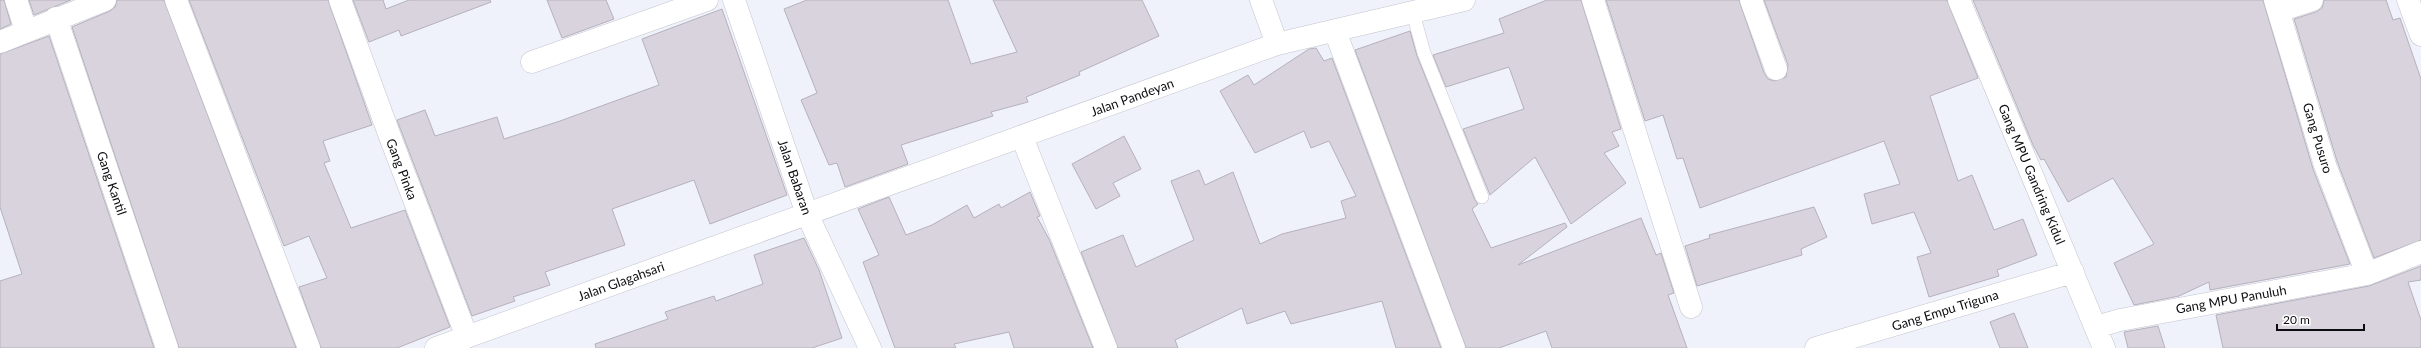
<svg xmlns="http://www.w3.org/2000/svg" width="2421" height="348" viewBox="0 0 2421 348" font-family="Lato,sans-serif">
<style>
.building{fill:#d8d3dd;stroke:#b6b1bb}
.lines{fill:none;stroke-linecap:round;stroke-linejoin:round}
.service-casing{stroke:#c3c5cf;stroke-width:14}
.minor-casing{stroke:#c3c5cf;stroke-width:23}
.tertiary-casing{stroke:#c3c5cf;stroke-width:23}
.service{stroke:#fff;stroke-width:13}
.minor{stroke:#fff;stroke-width:22}
.tertiary{stroke:#fff;stroke-width:22}
.labels{text-anchor:middle;stroke-width:3.5;stroke-linejoin:round;paint-order:stroke}
.street-label{font-size:13px;fill:#0d0d11;stroke:#fff}
</style>
<rect width="100%" height="100%" fill="#eff1fb"/>
<!-- building -->
<path class="building" d="M0,0H4L11,24L0,29Z
M29,0H71L34,15Z
M117,0H164L296,348H179L72,27L110,11L115,7Z
M189,0H328L372,125L323,141L330,161L324,163L351,228L405,210L450,327L397,348H321L299,287L327,278L309,236L284,246Z
M353,0H383L386,9L409,0H490L491,2L401,36L399,30L369,42Z
M547,0H606L614,19L562,38Z
M807,0H948L971,64L1017,52L993,0H1142L1159,36L1079,72L1080,75L1026,97L1028,102L991,112L993,116L901,145L908,164L845,187L837,163L829,165L801,100L817,93L784,9Z
M1547,0H1581L1621,129L1612,132L1619,146L1604,153L1626,183L1571,224L1535,157L1490,195L1463,129L1524,109L1509,67L1446,87L1433,55L1504,33L1499,19Z
M1606,0H1739L1764,73L1768,79L1774,81L1786,77L1788,65L1764,0H1947L1978,78L1930,96L1958,181L1972,175L1994,230L2023,219L2037,255L1997,270L1999,276L1929,297L1917,257L1931,253L1914,212L1872,224L1864,194L1900,184L1884,141L1700,208L1683,158L1677,159L1663,115L1645,121Z
M1973,0H2263L2313,169L2350,264L2210,290L2209,282L2179,296L2134,305L2114,263L2154,244L2113,178L2068,202L2044,159L2041,160L2033,145Z
M2324,0H2386L2393,20L2400,18L2421,79V240L2374,258L2337,161L2294,19L2316,12L2322,8Z
M722,9L787,195L710,224L694,180L612,209L625,245L545,272L550,285L513,297L515,301L472,316L397,120L425,110L435,136L497,117L504,139L560,121L659,85L642,39Z
M1410,31L1417,56L1475,200L1478,204L1472,209L1491,248L1565,223L1567,227L1518,265L1641,218L1656,255L1661,253L1674,293L1668,295L1687,348H1552L1546,331L1499,348H1466L1355,50Z
M49,36L154,348H0V281L22,274L0,207V54Z
M1316,48L1324,61L1332,58L1441,348H1396L1382,301L1291,324L1285,311L1247,324L1242,308L1175,340L1178,348H1118L1081,252L1123,235L1136,267L1194,240L1171,181L1199,170L1205,185L1233,172L1260,244L1282,234L1346,218L1341,201L1356,196L1329,141L1311,148L1304,131L1255,153L1220,91L1248,75L1254,85L1309,49Z
M1124,136L1141,169L1113,183L1120,196L1096,209L1072,164Z
M1030,192L1040,216L1037,217L1049,239L1093,348H1014L1009,332L954,344L956,348H895L863,262L879,255L858,209L889,197L906,235L932,225L967,205L974,218L999,204L1001,208Z
M1814,207L1827,237L1801,249L1802,255L1697,286L1685,246L1710,238L1709,235Z
M804,238L819,270L842,338L812,348H596L595,344L668,319L665,312L714,296L716,301L763,284L754,255Z
M2421,266V280L2408,282L2421,320V348H2223L2216,315L2369,286Z
M2014,313L2028,348H2000L1990,322Z
M2158,326L2165,348H2128L2124,332Z"/>
<g class="lines">
<defs>
<path id="service" d="M1413,13L1424,53L1482,197"/>
<path id="minor" d="M16,0L26,30
M176,0L309,348
M340,0L392,142L467,337
M1261,0L1277,44
M1593,0L1691,307
M1751,0L1776,69
M1959,0L2104,348
M2275,0L2325,165L2367,274
M2408,0L2421,35
M2279,11L2312,0
M56,18L167,348
M1335,31L1454,348
M0,42L105,0
M532,62L707,0
M1022,137L1106,348
M2096,327L2120,320L2367,274L2421,252
M1816,348L2073,272"/>
<path id="tertiary" d="M734,0L807,214L870,348
M436,348L1277,44L1464,0"/>
</defs>
<!-- service casing -->
<use href="#service" class="service-casing"/>
<!-- minor casing -->
<use href="#minor" class="minor-casing"/>
<!-- tertiary casing -->
<use href="#tertiary" class="tertiary-casing"/>
<!-- service -->
<use href="#service" class="service"/>
<!-- minor -->
<use href="#minor" class="minor"/>
<!-- tertiary -->
<use href="#tertiary" class="tertiary"/>
</g>
<g class="labels">
<!-- street labels -->
<g class="street-label">
<text transform="translate(1132 97) rotate(-20)" y="5">Jalan Pandeyan</text>
<text transform="translate(2318 138) rotate(73)" y="5">Gang Pusuro</text>
<text transform="translate(402 169) rotate(69)" y="5">Gang Pinka</text>
<text transform="translate(2032 174) rotate(67)" y="5">Gang MPU Gandring Kidul</text>
<text transform="translate(795 177) rotate(71)" y="5">Jalan Babaran</text>
<text transform="translate(112 183) rotate(71)" y="5">Gang Kantil</text>
<text transform="translate(621 281) rotate(-20)" y="5">Jalan Glagahsari</text>
<text transform="translate(2231 299) rotate(-10)" y="5">Gang MPU Panuluh</text>
<text transform="translate(1945 310) rotate(-17)" y="5">Gang Empu Triguna</text>
</g>
</g>
<!-- scale -->
<path d="M2277 324v6h87v-6" fill="none" stroke="#0d0d11" stroke-width="2"/>
<text x="2283" y="324" font-size="12" fill="#0d0d11" stroke="#ffffff" stroke-width="3" paint-order="stroke">20 m</text>
</svg>
